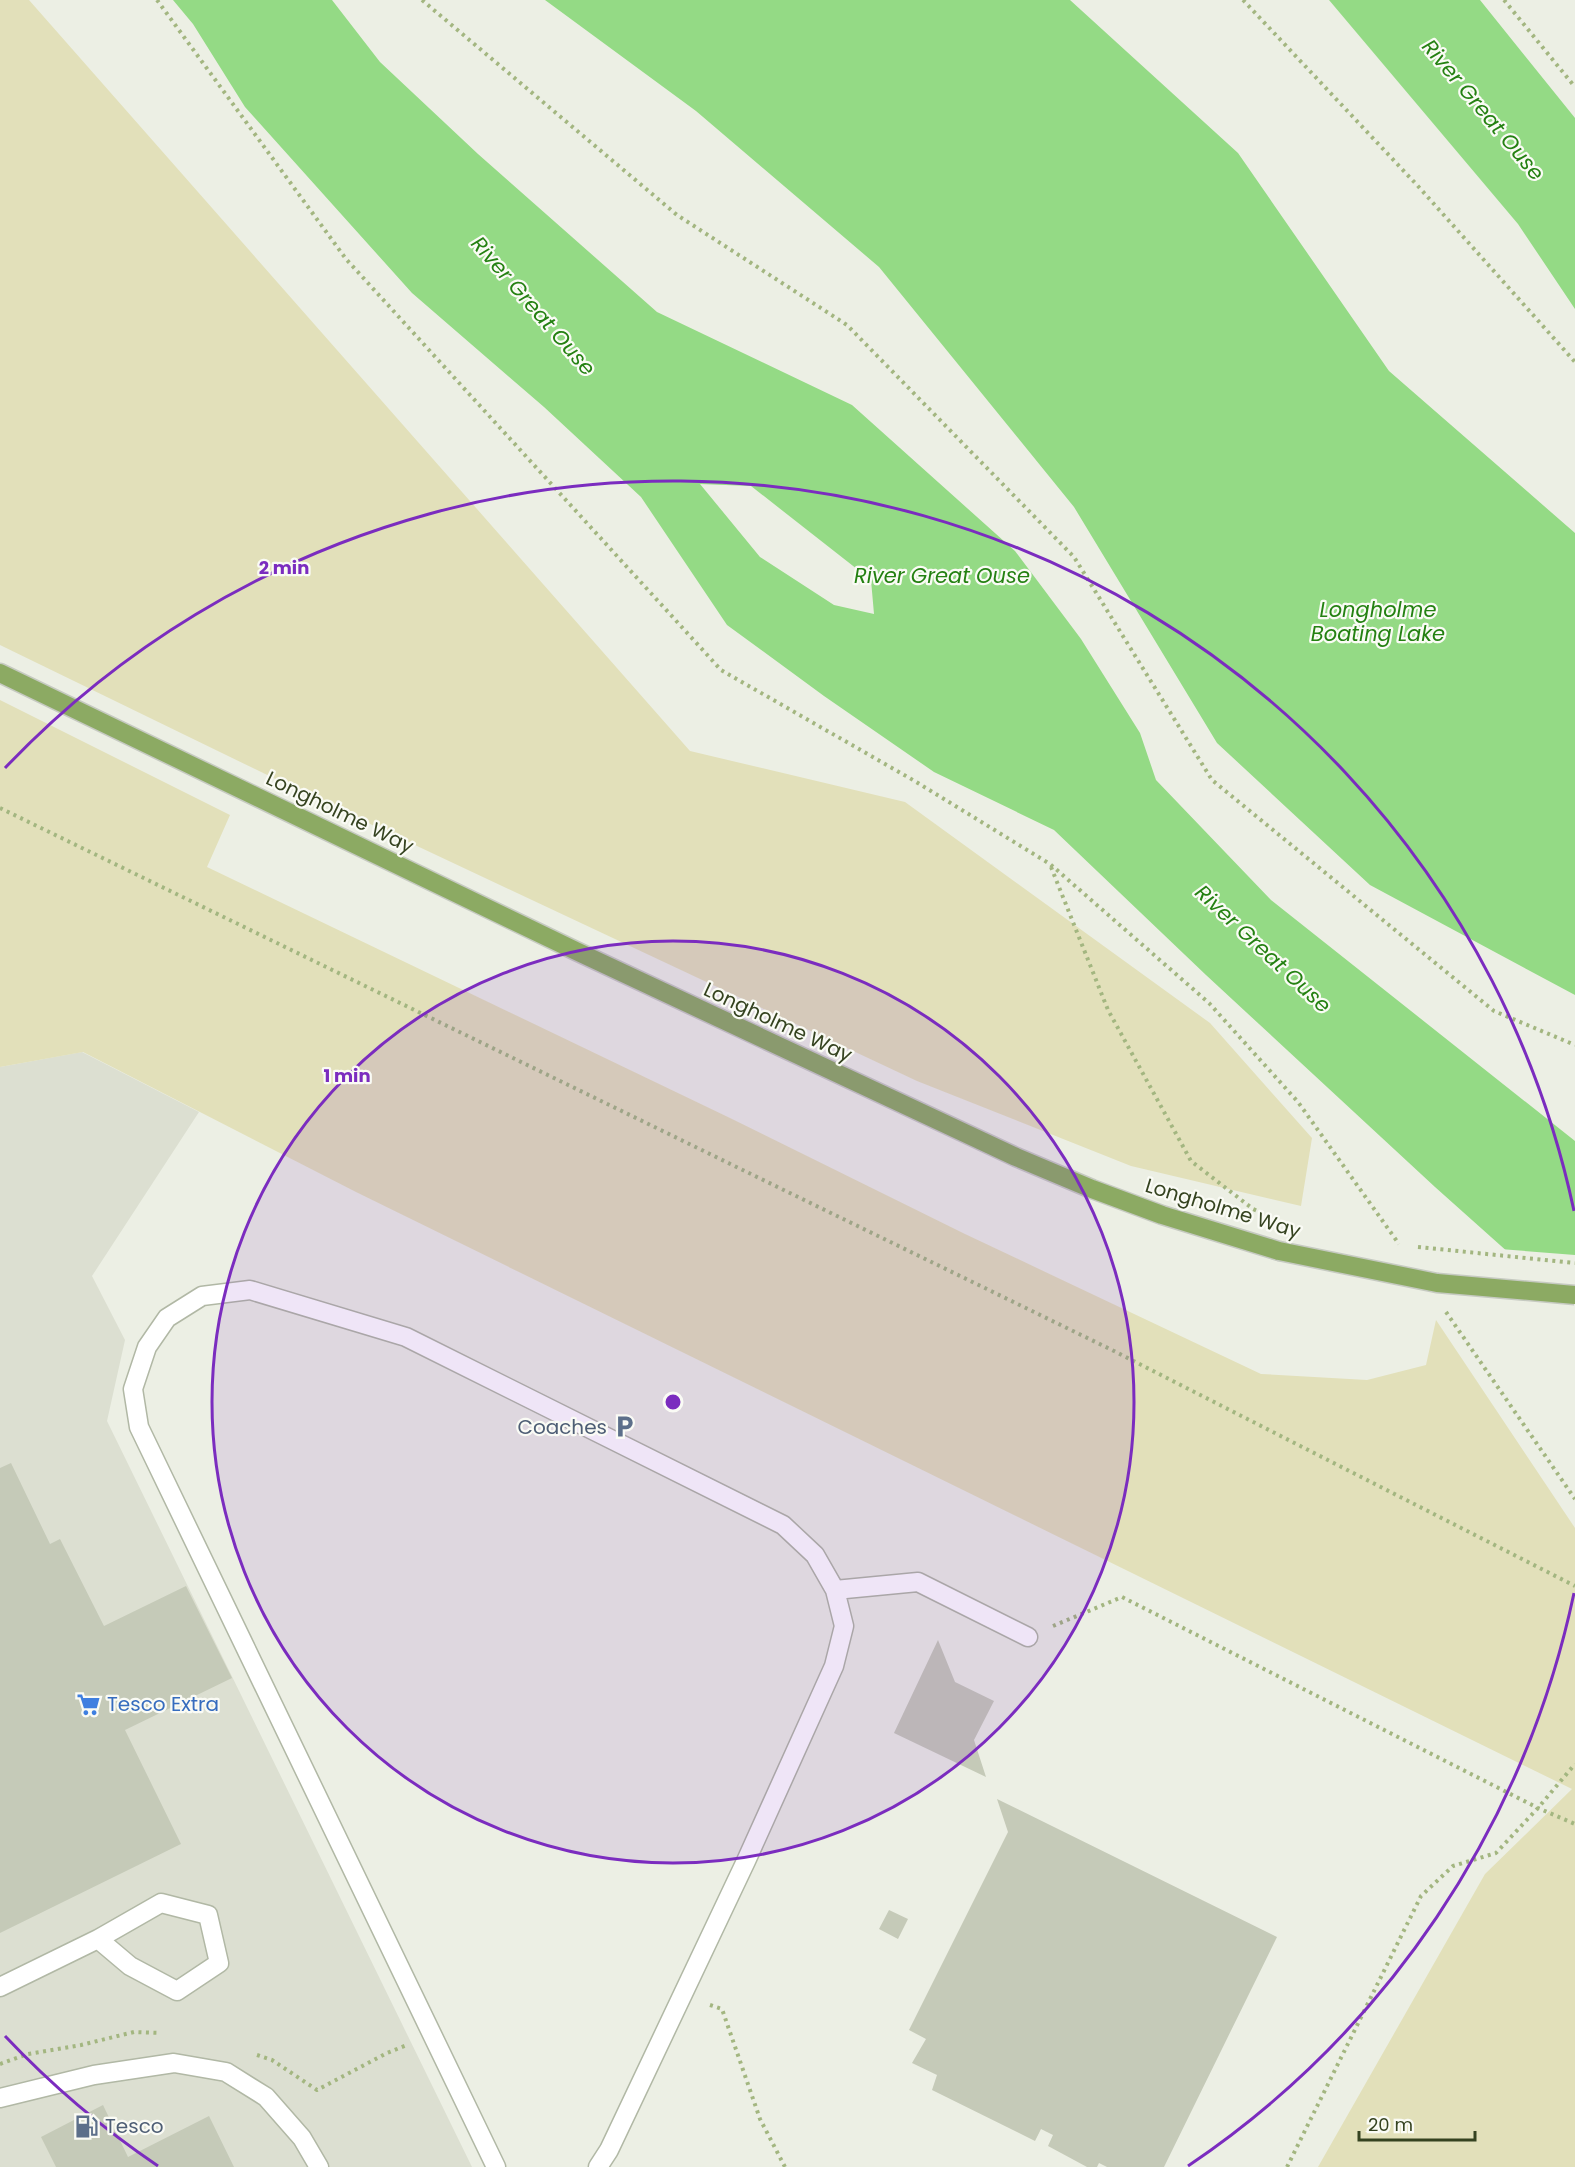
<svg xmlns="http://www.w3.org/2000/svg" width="1575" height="2167" viewBox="0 0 1575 2167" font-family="Poppins,sans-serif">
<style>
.built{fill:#dcdfd1}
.green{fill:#e2e0ba}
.water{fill:#94da85;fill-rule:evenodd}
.pier{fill:#ecefe4}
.building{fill:#c5cab8}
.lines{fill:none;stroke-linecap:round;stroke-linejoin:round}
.lane-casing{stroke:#b1b8a5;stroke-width:21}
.primary-casing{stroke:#c6cac1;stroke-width:21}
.path{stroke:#a3b680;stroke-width:4;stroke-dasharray:3 4.5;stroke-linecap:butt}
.lane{stroke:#fff;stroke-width:18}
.primary{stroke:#8caa63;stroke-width:18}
.primary-bridge-casing{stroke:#c6cac1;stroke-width:21;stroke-linecap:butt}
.path-bridge{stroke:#a3b680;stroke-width:4;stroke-dasharray:3 4.5;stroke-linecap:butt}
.primary-bridge{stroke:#8caa63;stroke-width:18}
.ring{fill:none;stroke:#7b2cbf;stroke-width:3}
.labels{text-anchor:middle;stroke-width:4.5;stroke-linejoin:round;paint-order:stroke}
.street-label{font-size:20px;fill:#354320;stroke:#fafbf5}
.service-label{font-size:20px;fill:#4e5e75;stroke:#fafbf5;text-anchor:end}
.shop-label{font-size:20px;fill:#366cbe;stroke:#fafbf5;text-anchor:start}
.water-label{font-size:21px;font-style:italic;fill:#248112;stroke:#fafbf5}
.centre{fill:#7b2cbf;stroke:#fafbf5;stroke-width:3}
.ring-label{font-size:18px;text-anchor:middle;font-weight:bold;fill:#7b2cbf;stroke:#fafbf5;stroke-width:4.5;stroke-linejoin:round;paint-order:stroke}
</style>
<rect width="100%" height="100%" fill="#ecefe4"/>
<!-- built -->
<path class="built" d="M82,1052L199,1112L92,1276L125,1340L107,1421L472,2167H0V1067Z"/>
<!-- green -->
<path class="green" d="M0,0H29L690,751L905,802L1210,1023L1312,1138L1301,1206L1131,1166L917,1081L298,790L0,645Z
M0,700L230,815L207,867L730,1118L965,1234L1261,1374L1367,1380L1426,1365L1436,1320L1575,1528V2167H1318L1485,1874L1572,1789L356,1192L83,1052L0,1067Z"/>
<!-- water -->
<path class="water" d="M173,0H332L380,62L478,154L657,312L852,405L1015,551L1081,639L1140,733L1156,780L1271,900L1575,1141V1312L1435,1187L1206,975L1054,830L934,772L824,696L727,625L641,497L544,407L412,293L245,107L193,24ZM700,484L751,486L871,580L874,614L834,605L760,557Z
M545,0H1070L1238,153L1389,371L1575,533V995L1370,885L1217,743L1074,507L879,267L696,111Z
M1329,0H1480L1575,118V309L1518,224Z"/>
<!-- pier -->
<path class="pier" d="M1500,1249L1575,1255V1315H1573Z"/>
<!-- building -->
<path class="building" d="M11,1463L50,1544L60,1539L104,1626L186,1586L232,1678L125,1730L181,1844L0,1933V1468Z
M938,1640L955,1682L994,1701L974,1740L986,1777L894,1733Z
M997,1799L1277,1937L1164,2167H1107L1099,2163L1097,2167H1087L1048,2146L1053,2135L1041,2129L1035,2141L932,2090L937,2075L912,2063L926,2039L909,2030L1008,1832Z
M889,1910L908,1919L898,1939L879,1929Z
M103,2105L128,2157L209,2116L234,2167H56L41,2137Z"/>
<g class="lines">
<defs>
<path id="lane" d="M835,1590L918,1582L1028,1637
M0,1987L98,1939L161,1903L208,1915L219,1963L177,1991L130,1966L98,1939
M0,2098L94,2075L174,2063L226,2072L266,2097L302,2138L319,2167
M496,2167L139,1427L133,1389L147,1347L167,1318L202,1296L250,1290L406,1337L783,1525L815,1555L835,1590L844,1626L834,1666L746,1861L609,2150L598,2167"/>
<path id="primary" d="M0,673L576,951L1016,1157L1092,1189L1162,1215L1279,1251"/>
</defs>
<!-- lane casing -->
<use href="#lane" class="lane-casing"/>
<!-- primary casing -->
<use href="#primary" class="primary-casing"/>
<!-- path -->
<path class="path" d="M157,0L346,259L721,670L913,780L1050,864L1209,1003L1298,1102L1399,1244
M422,0L677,215L847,325L1074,557L1212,780L1494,1011L1575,1045
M1243,0L1417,185L1575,362
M1504,0L1575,87
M0,808L1112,1350L1575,1586
M1051,867L1108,1010L1191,1161L1253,1209L1260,1212
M1446,1312L1575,1499
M1053,1626L1122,1597L1538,1808L1575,1824
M710,2005L722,2009L760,2119L785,2167
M257,2055L272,2060L317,2090L387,2053L407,2045
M0,2064L28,2054L81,2045L134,2032L160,2033
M1287,2167L1421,1896L1453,1866L1496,1853L1538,1808L1575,1764"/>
<!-- lane -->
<use href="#lane" class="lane"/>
<!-- primary -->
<use href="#primary" class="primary"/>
<defs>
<path id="primary-bridge" d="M1279,1251L1437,1283L1575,1295"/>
</defs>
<!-- primary-bridge casing -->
<use href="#primary-bridge" class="primary-bridge-casing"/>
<!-- path-bridge -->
<path class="path-bridge" d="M1418,1247L1575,1263"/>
<!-- primary-bridge -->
<use href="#primary-bridge" class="primary-bridge"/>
</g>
<!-- distance rings -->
<circle cx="673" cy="1402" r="461" fill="#7b2cbf" fill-opacity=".12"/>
<g class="ring">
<circle cx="673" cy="1402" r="461"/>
<path d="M1574 1593A921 921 0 0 1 1188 2166M158 2166A921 921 0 0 1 5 2036M5 768A921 921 0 0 1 1574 1211"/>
</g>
<!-- icons -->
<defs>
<symbol id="parking-bare" viewBox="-9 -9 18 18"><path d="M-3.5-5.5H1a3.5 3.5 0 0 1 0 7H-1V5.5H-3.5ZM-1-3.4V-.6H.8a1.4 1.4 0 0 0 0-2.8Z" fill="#5c6f8a" stroke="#fafbf5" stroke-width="2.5" paint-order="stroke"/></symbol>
<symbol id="supermarket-bare" viewBox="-9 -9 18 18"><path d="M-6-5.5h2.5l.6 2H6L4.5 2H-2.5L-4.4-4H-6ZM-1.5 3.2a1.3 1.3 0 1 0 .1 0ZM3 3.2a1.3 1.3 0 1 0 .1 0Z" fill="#3f7fe0" stroke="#fafbf5" stroke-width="2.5" paint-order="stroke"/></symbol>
<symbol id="fuel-bare" viewBox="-9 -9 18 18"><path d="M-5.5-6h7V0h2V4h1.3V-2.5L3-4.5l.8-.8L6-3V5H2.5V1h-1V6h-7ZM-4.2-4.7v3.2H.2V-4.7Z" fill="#5c6f8a" stroke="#fafbf5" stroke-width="2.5" paint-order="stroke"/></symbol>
</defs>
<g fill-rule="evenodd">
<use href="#parking-bare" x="608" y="1410" width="33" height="33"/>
<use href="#supermarket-bare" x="72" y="1688" width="33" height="33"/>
<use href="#fuel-bare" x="70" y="2110" width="33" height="33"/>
</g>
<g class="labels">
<!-- street labels -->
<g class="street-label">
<text transform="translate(340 812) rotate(26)" y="7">Longholme Way</text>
<text transform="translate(778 1022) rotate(25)" y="7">Longholme Way</text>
<text transform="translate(1223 1208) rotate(17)" y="7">Longholme Way</text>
</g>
<!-- service labels -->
<g class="service-label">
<text x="607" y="1434">Coaches</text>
<text x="105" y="2133" text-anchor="start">Tesco</text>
</g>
<!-- shop labels -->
<g class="shop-label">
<text x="107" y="1711">Tesco Extra</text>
</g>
<!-- water labels -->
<g class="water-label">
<text transform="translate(1483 110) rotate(50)" y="7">River Great Ouse</text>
<text transform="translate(533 306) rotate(49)" y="7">River Great Ouse</text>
<text x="942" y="583">River Great Ouse</text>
<text x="1378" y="617">Longholme<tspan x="1378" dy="24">Boating Lake</tspan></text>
<text transform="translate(1263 949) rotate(43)" y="7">River Great Ouse</text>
</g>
</g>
<circle cx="673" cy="1402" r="9" class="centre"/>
<g class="ring-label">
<text x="284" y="574">2 min</text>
<text x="347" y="1082">1 min</text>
</g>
<!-- scale -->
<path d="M1359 2131v9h116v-9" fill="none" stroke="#354320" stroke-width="3"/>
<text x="1368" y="2131" font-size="18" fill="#354320" stroke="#fafbf5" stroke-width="4.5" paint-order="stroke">20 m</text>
</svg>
